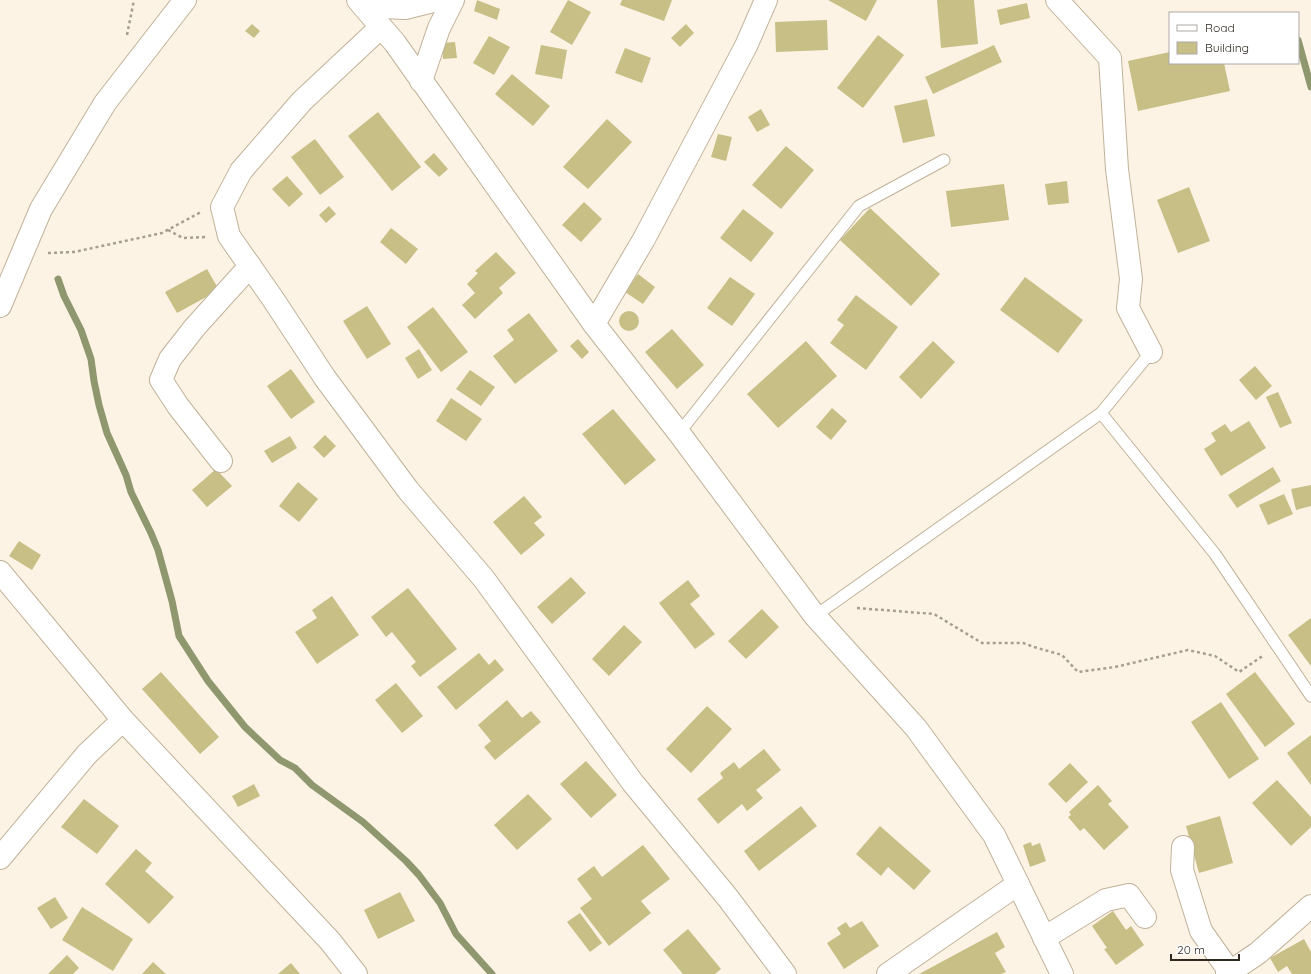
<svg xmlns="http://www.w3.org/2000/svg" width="1311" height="974" font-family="Quicksand,sans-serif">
<rect width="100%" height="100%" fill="#fdf3e4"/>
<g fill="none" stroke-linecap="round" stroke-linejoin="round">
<g stroke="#8e976e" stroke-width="7">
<polyline points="1298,40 1311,87"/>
<polyline points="58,279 64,296 81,330 91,359 94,381 99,405 107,433 126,475 131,492 151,533 158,550 172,601 179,636 208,681 245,727 280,760 295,768 312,785 363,822 406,861 419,875 440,903 456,934 492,974"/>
</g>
</g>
<g fill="#c7bf86">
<polygon points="477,0 500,9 497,20 474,11"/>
<polygon points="568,0 591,12 572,45 550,32"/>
<polygon points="622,0 672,0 664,21 620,5"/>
<polygon points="828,0 877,0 866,21"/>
<polygon points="937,0 974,0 978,44 941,48"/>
<polygon points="1027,3 1030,18 1000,25 997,10"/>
<polygon points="827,20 828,50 776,52 775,22"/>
<polygon points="252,24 260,31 254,38 245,31"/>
<polygon points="686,24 694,33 680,47 671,38"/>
<polygon points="878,35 904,55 863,108 837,88"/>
<polygon points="489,36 510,47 494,75 473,63"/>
<polygon points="455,42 457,58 443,59 442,43"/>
<polygon points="541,45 567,50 562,79 535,74"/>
<polygon points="994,45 1002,62 933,94 925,77"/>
<polygon points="625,48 651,58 642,83 615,73"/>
<polygon points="1170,52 1170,63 1224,63 1230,91 1138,111 1128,61"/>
<polygon points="512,74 550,106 533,126 495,94"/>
<polygon points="927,99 935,136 903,143 894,106"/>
<polygon points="761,109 770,125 757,132 748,117"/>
<polygon points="378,112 421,167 392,191 348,136"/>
<polygon points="607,119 632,142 588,189 563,167"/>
<polygon points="718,134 732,137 726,161 711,157"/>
<polygon points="315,139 344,177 320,195 291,157"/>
<polygon points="786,146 814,170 781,209 752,185"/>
<polygon points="434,153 448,169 439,177 424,162"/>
<polygon points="287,176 303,194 289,207 272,189"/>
<polygon points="1067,181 1069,203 1048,205 1045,184"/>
<polygon points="1004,184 1009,220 951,227 946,191"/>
<polygon points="1189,187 1210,241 1178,253 1157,200"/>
<polygon points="584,202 602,219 581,242 562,225"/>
<polygon points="329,206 336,214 326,223 319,215"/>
<polygon points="870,208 940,274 911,306 840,240"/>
<polygon points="743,209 774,233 751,262 720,238"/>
<polygon points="391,228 418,249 406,264 380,242"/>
<polygon points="496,252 516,273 499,288 503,293 475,319 462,305 475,293 467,284 478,273 475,271"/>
<polygon points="207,269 219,290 177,313 165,292"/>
<polygon points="638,274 655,287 643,304 625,292"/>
<polygon points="730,277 755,294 732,326 707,308"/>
<polygon points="1025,277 1083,320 1058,353 1000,310"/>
<polygon points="856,295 898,327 866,370 830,343 844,325 837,320"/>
<polygon points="367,306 391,344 367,359 343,321"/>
<polygon points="433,307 468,352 441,372 407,327"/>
<circle cx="629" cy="321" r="10"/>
<polygon points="529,313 558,351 515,384 493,356 514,340 507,330"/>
<polygon points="672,329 704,365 677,389 645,352"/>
<polygon points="578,339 589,352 582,359 570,346"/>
<polygon points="806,341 837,376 778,428 747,394"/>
<polygon points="933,341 955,362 921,399 899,377"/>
<polygon points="419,349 432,370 418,379 405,358"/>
<polygon points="1255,366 1272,386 1256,400 1239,380"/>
<polygon points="291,369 315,402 291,419 267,386"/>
<polygon points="470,370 495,387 481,406 456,389"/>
<polygon points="1278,392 1292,423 1280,428 1266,397"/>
<polygon points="451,398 482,419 466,441 436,421"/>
<polygon points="832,408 847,421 831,440 816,427"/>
<polygon points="613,409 656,460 625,485 582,434"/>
<polygon points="1249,421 1266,448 1221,476 1204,449 1216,441 1211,433 1225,424 1231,432"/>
<polygon points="325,435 336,446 324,458 313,447"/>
<polygon points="290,436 297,448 272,463 264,451"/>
<polygon points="1273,467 1281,481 1237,508 1228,495"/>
<polygon points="216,469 232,486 207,507 192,490"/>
<polygon points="298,482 318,499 299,522 279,506"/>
<polygon points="1311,485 1311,506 1296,510 1291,489"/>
<polygon points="1284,494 1293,514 1268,525 1259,505"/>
<polygon points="524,496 542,517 534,523 545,535 521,555 493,522"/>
<polygon points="19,541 41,555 32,570 9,556"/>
<polygon points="571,577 586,593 552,624 537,607"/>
<polygon points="688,580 700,596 690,604 715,634 695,649 659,603"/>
<polygon points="408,588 457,649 420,677 411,666 416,662 392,632 386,637 371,617"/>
<polygon points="332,596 359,635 317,664 295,632 317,618 312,610"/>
<polygon points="762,609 779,627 746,659 728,641"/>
<polygon points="1311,618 1311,666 1288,635"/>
<polygon points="624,625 642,642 609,676 592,659"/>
<polygon points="479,653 489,665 495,659 504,670 456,710 437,687"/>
<polygon points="161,672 219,737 200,754 142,689"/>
<polygon points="1255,672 1295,724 1265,747 1226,694"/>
<polygon points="396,683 423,716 402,733 375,700"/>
<polygon points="507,700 522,718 531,711 541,722 495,760 484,747 491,741 478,725"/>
<polygon points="1221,702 1259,759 1229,779 1191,722"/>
<polygon points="707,706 732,729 691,773 666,749"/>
<polygon points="1311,735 1311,785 1287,753"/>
<polygon points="764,749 781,770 756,790 763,798 747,811 742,804 718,824 697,799 723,778 720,773 734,762 739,769"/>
<polygon points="586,761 617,795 591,818 560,784"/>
<polygon points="1070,763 1088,782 1066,803 1048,784"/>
<polygon points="1277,780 1311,817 1311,827 1291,846 1252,803"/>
<polygon points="254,784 260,796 238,807 232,796"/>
<polygon points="1098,785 1112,801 1108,804 1129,827 1104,850 1084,828 1080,831 1068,817 1071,815 1069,812"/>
<polygon points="528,794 552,819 517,850 494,825"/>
<polygon points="84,799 119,826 97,854 61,827"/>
<polygon points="801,806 817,826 759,871 744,851"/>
<polygon points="1220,816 1233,863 1199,873 1186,826"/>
<polygon points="880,826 931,871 914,890 888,867 881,876 856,854"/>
<polygon points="1031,842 1032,846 1040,843 1046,861 1030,867 1023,845"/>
<polygon points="643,845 670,879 641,901 651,913 609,946 580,908 592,899 577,879 594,866 602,877"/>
<polygon points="136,849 152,863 145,871 174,897 149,924 105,884"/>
<polygon points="400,892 415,921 378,939 364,910"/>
<polygon points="55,897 68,918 51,929 37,908"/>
<polygon points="82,907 133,939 113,971 62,940"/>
<polygon points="1113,911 1126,930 1131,926 1144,945 1116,965 1104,949 1107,948 1092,926"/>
<polygon points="580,913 602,943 590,952 567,922"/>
<polygon points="862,921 879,946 844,969 827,943 841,934 837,928 846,922 850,928"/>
<polygon points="688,929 721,969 715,974 683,974 663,950"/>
<polygon points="997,932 1005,947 995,953 1006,972 1001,974 919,974"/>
<polygon points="1304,939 1311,952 1311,974 1292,974 1287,966 1278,972 1270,958"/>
<polygon points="67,955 79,968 73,974 48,974"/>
<polygon points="153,962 166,974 142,974"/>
<polygon points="291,963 300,974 278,974"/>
</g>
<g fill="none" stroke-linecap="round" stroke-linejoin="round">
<defs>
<g id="lane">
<polyline points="1101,413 1215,554 1311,696"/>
<polyline points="679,433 859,206 944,160"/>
<polyline points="815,616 1101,413 1151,352"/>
</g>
<g id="street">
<polyline points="358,0 395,43 594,324 679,433 815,616 916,728 994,835 1062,974"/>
<polyline points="1057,0 1110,58 1117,169 1131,279 1128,308 1151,352"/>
<polyline points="363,6 405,8 437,0"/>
<polyline points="381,27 302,101 241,171 222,207 229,236 273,299 325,378 408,490 484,579 633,783 728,898 785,974"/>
<polyline points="421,81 439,28 453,0"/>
<polyline points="0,306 41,209 105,103 185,0"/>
<polyline points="594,324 644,239 746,46 766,0"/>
<polyline points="221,461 178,406 161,380 170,359 195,327 250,266"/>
<polyline points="0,572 123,720 330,941 356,974"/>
<polyline points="1183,847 1182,870 1201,931 1230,972"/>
<polyline points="0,858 87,754 123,720"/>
<polyline points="1044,938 1106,900 1129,895 1145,917"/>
<polyline points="888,974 1018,884"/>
<polyline points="1227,974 1258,953 1311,906"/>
</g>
</defs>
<use href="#lane" stroke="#c0b299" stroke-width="13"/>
<use href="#street" stroke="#c0b299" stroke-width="24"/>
<g stroke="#a69e91" stroke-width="2.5" stroke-dasharray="3 3" stroke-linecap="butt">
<polyline points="127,35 134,0"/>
<polyline points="168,230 183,238 207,237"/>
<polyline points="48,253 74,252 162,233 201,212"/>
<polyline points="857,608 934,614 982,643 1023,643 1034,647 1062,655 1078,672 1115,667 1188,650 1215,656 1239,672 1264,655"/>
</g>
<use href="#lane" stroke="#fff" stroke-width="11"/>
<use href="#street" stroke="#fff" stroke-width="22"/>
</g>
<rect x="1169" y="12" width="130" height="52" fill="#ffffff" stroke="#aca9a5"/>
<rect x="1177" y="25" width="20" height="6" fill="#ffffff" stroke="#aca9a5"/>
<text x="1205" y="32" font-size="12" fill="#2f291f">Road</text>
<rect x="1177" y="42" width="20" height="12" fill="#c7bf86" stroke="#aca9a5"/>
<text x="1205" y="52" font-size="12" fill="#2f291f">Building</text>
<path d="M1171 954v6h68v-6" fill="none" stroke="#2f291f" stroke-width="2"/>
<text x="1177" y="954" font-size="12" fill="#2f291f" stroke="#ffffff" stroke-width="3" paint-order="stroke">20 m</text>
</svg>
